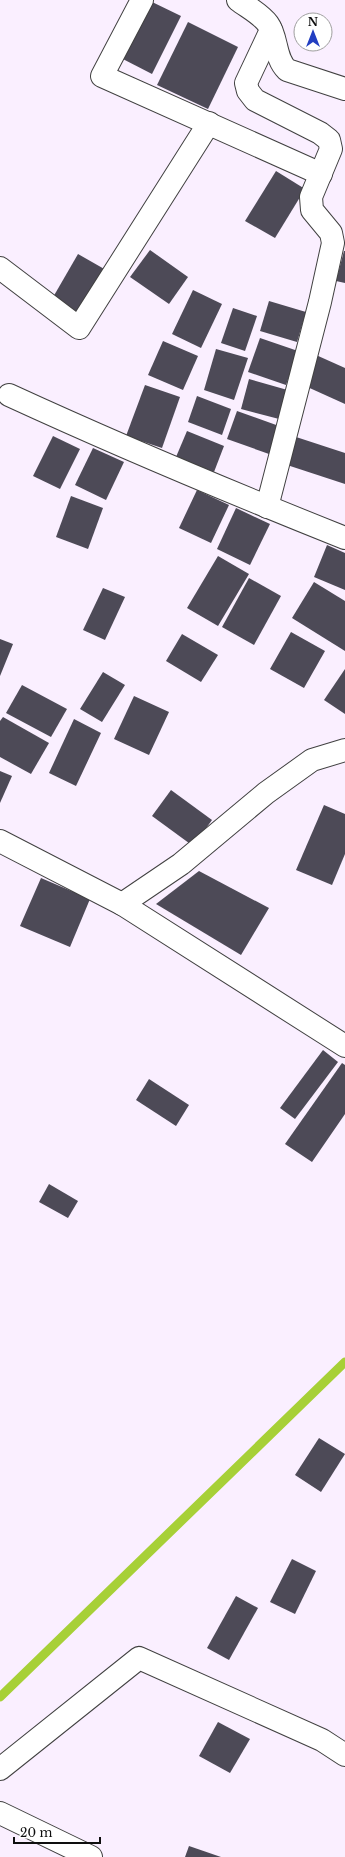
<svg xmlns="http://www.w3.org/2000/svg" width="345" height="1857" font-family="'Libre Baskerville',serif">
<rect width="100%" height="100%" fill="#faefff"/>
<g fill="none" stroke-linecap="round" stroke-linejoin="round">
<polyline stroke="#a7d037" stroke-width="9" points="0,1697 345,1362"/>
</g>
<g fill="#4d4a57">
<polygon points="148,0 181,16 152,74 119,57"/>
<polygon points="188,22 238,47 208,109 157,85"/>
<polygon points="276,171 305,189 275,238 245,221"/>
<polygon points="150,250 188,277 169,304 130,277"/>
<polygon points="344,251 345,251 345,283 336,281"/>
<polygon points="78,254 106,270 79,315 52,299"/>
<polygon points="193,290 222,304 201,348 172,334"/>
<polygon points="269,301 306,312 297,342 260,331"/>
<polygon points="233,308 257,316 245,351 221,343"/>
<polygon points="260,338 298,351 286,385 248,372"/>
<polygon points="163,341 198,356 183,390 148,375"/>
<polygon points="216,349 248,358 234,400 204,390"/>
<polygon points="316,355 345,368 345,404 303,385"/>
<polygon points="249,379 291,391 283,420 241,409"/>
<polygon points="145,385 180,397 162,448 126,436"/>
<polygon points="197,396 231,409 222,435 188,422"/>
<polygon points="237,411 279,426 269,454 227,439"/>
<polygon points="187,431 224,446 214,472 176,457"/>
<polygon points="53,436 80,449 60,489 33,476"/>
<polygon points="293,436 345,453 345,484 284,464"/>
<polygon points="93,448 124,462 106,500 75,485"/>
<polygon points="197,490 229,505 211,543 179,528"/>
<polygon points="71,496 103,508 88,549 56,537"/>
<polygon points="236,508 270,524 250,565 217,549"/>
<polygon points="327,545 345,553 345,590 314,577"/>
<polygon points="218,556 249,574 218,626 187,608"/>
<polygon points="249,578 281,596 254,645 222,627"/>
<polygon points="314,582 345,601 345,651 292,618"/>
<polygon points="103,588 125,597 105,640 83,630"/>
<polygon points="291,632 325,651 304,688 270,669"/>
<polygon points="182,634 218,655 201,682 166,661"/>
<polygon points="0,639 13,644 0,676"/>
<polygon points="345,669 345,714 324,700"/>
<polygon points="103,672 125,685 102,722 80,709"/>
<polygon points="22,685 67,709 51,737 6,713"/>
<polygon points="134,696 169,712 149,755 114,739"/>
<polygon points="3,717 49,743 31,774 0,757 0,721"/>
<polygon points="74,719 101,733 76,786 49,773"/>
<polygon points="0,771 12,776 0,803"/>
<polygon points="171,790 212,820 193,846 152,816"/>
<polygon points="324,805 345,814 345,854 332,885 296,870"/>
<polygon points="199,871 269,908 241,955 156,904"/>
<polygon points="41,878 90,899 70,947 20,926"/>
<polygon points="323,1050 338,1062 295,1119 280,1108"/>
<polygon points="342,1063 345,1065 345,1114 312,1162 285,1144"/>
<polygon points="149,1079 189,1105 176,1126 136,1100"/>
<polygon points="49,1184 78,1201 68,1218 39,1202"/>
<polygon points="319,1438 345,1454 321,1492 295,1475"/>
<polygon points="292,1559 316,1571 295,1614 270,1602"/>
<polygon points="236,1596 258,1608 229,1660 207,1648"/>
<polygon points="218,1722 250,1739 230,1773 199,1756"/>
<polygon points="189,1846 221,1857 185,1857"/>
</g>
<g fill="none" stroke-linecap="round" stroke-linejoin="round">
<defs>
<g id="minor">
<polyline points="142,0 102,76 321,174"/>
<path d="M238,0C247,7 261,14 268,24C278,38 274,57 287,70L345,89"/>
<polyline points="0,268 79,328 209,123"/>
<path d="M9,395C120,446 232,493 345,538"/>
<polyline points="267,507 320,302 333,243 331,233 312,210 311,197 331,149 329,140 320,133 255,100 248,91 246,83 271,30"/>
<polyline points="122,904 181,864 266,793 312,760 345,750"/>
<polyline points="0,1769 139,1658 322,1740 345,1755"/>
<polyline points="0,1813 91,1857"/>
</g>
<polyline id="tertiary" points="0,841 122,904 345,1046"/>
</defs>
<use href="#minor" stroke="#414141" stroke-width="24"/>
<use href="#tertiary" stroke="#414141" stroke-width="24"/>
<use href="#minor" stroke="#fff" stroke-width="22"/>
<use href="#tertiary" stroke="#fff" stroke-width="22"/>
</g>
<g transform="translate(313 32)"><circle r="19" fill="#ffffff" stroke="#9f9f9f"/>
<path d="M0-3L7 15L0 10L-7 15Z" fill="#223ec1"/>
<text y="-6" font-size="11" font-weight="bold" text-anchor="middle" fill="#0e0e0e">N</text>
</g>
<path d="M14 1837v6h86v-6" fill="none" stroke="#0e0e0e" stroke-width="2"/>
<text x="20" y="1837" font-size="12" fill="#0e0e0e" stroke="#ffffff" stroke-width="3" paint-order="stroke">20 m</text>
</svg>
